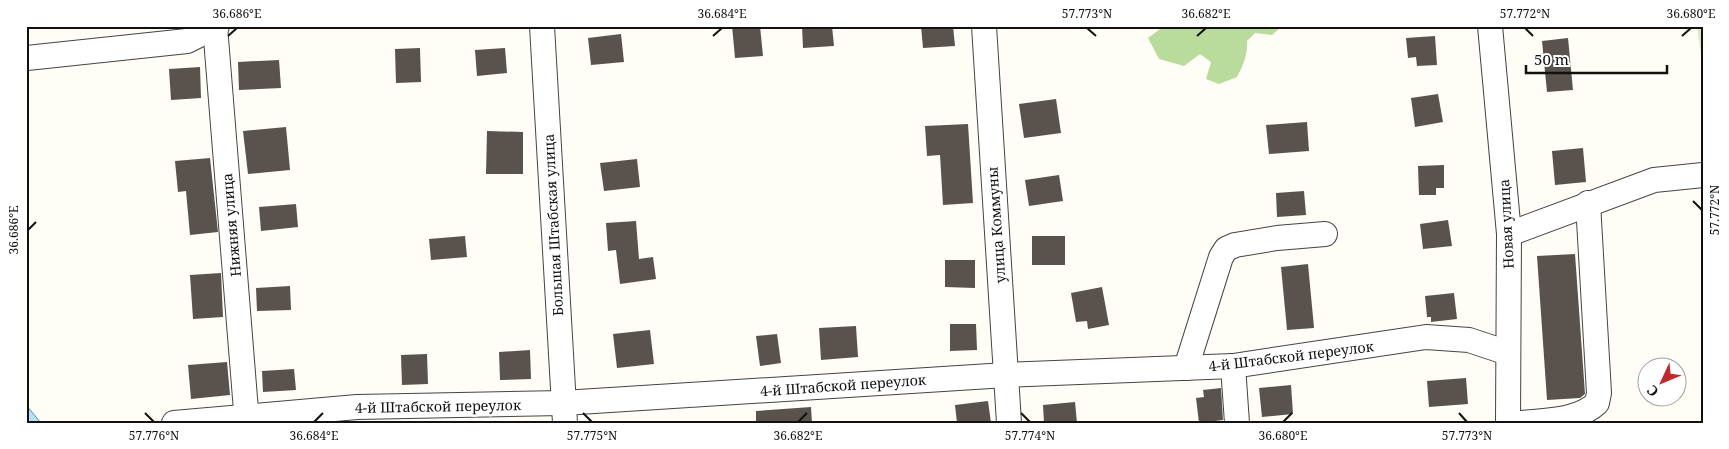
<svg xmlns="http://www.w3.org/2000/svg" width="1729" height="449" font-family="'Noto Serif',serif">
<rect width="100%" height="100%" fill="#fffdf5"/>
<polygon fill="#d5ebbd" points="1697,26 1703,26 1703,69"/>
<path fill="#b9dc9c" d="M1164,26H1282L1272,35L1255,33L1247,41C1248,54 1243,66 1237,77L1219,84L1206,79L1211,62L1200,54L1184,66L1159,59L1148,38Z"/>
<polygon fill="#b9e0f7" stroke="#3f96cf" points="26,405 41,423 26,423"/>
<g fill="#5a524d">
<polygon points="732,26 760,26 763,56 735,58"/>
<polygon points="802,26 832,26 834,46 803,48"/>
<polygon points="921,26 953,26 955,46 923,48"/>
<polygon points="621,34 624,62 591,65 588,38"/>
<polygon points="1435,36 1437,65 1417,66 1416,57 1408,58 1406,38"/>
<polygon points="1568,38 1573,90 1547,92 1542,41"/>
<polygon points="420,48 421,82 396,83 395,49"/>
<polygon points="505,48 507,73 477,76 475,50"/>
<polygon points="279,60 281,88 239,90 238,62"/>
<polygon points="200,67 201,98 171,100 169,69"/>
<polygon points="1438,94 1443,122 1415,127 1411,98"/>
<polygon points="1056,99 1061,133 1024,138 1019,104"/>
<polygon points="1307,122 1309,151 1269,154 1266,125"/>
<polygon points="968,124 973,203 943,205 940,155 927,156 925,126"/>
<polygon points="286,127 290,170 248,174 243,131"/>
<polygon points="487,131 523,132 523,174 486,174"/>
<polygon points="1583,148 1586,182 1555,185 1552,151"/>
<polygon points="210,158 218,232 190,235 186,191 178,192 175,161"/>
<polygon points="637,159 640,187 604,191 600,163"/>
<polygon points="1444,165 1444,188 1436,188 1436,195 1419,195 1418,166"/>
<polygon points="1059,175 1063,201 1029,206 1025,180"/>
<polygon points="1304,191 1306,215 1277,217 1276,193"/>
<polygon points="296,204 298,227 261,231 259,207"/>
<polygon points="1448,220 1452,246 1423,249 1420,224"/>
<polygon points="636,221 639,259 653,257 656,279 620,284 616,250 608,251 606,223"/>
<polygon points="465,236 467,257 431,260 429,239"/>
<rect x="1032" y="236" width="33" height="29"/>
<polygon points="1575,254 1585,394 1580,398 1547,400 1537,256"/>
<polygon points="945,260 975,260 975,288 945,287"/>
<polygon points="1308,264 1314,328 1287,330 1281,267"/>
<polygon points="221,273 223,317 193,319 190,275"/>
<polygon points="290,286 291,310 257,311 256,288"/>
<polygon points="1102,287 1109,325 1088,329 1087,321 1076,322 1071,293"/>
<polygon points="1454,293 1457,319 1431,322 1431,317 1427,317 1425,296"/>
<polygon points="950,324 976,324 977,350 950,351"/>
<polygon points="856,326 858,357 821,360 819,328"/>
<polygon points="650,330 654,364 617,368 613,334"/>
<polygon points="777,334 781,363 760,366 756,336"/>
<polygon points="530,350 531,379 500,380 499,352"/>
<polygon points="427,354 428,384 402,385 401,355"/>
<polygon points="227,362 230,395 191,399 188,365"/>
<polygon points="294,369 296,390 263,392 262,371"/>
<polygon points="1466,378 1468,404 1429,407 1427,381"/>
<polygon points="1291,385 1293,414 1262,417 1259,388"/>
<polygon points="1221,388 1223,420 1199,423 1196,398 1204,397 1203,390"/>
<polygon points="988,401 991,423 957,423 955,405"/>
<polygon points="1075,402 1077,423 1044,423 1043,405"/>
<polygon points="811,407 812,423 756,423 756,411"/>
</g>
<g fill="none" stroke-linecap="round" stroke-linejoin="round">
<defs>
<g id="minor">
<polyline points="215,26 247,423"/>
<polyline points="542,26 565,423"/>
<polyline points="984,26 1009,423"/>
<polyline points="1490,26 1509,234 1508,423"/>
<polyline points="27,58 187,41 217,26"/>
<polyline points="1509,234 1654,180 1703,175"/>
<polyline points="1233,366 1237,423"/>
<polyline points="1186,368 1221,257 1226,249 1235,245 1277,238 1325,234"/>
<polyline points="174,423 357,407 563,403 1006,375 1233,366 1426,337 1469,340 1508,353"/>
<path d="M1522,423C1547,420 1578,421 1597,403L1599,393L1588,203"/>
</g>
</defs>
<use href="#minor" stroke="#444" stroke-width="26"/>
<use href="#minor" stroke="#fff" stroke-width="24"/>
</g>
<path fill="none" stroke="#111" stroke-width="2" d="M1087,28L1096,36M1525,28L1533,36M228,36L237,28M713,36L722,28M1197,36L1206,28M1682,36L1691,28M1693,201L1702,210M28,230L36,222M145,413L154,422M583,413L592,422M1021,413L1030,422M1459,413L1467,422M314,422L323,413M798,422L807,413M1283,422L1292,413"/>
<g text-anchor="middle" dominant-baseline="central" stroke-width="5" stroke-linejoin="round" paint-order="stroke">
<g font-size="14" fill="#111" stroke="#fff">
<text transform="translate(1506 224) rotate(-93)">Новая улица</text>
<text transform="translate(231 225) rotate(-95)">Нижняя улица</text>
<text transform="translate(553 225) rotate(-93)">Большая Штабская улица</text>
<text transform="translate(996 225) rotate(-94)">улица Коммуны</text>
<text transform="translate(1291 356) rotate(-7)">4-й Штабской переулок</text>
<text transform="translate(843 385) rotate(-4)">4-й Штабской переулок</text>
<text transform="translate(438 406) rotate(-1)">4-й Штабской переулок</text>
</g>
</g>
<rect width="1729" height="449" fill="none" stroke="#ffffff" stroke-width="55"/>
<g transform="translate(1662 382) rotate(226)"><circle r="24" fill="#ffffff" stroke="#a0a0a0"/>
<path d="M0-4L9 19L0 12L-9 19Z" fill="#c4262e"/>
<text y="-8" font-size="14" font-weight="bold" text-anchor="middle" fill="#111111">С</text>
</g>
<path d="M1526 65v8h141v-8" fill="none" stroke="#111111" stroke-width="2.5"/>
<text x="1534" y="65" font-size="15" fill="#111111" stroke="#ffffff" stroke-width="4" paint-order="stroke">50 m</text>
<rect x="28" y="28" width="1674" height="394" fill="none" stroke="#111" stroke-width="2"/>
<g font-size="12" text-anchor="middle" fill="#111">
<text x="237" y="18">36.686°E</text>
<text x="722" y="18">36.684°E</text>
<text x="1087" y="18">57.773°N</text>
<text x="1206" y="18">36.682°E</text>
<text x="1525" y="18">57.772°N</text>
<text x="1691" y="18">36.680°E</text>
<text transform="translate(1715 210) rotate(-90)" y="4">57.772°N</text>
<text transform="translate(14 230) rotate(-90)" y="4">36.686°E</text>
<text x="154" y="440">57.776°N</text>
<text x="314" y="440">36.684°E</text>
<text x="592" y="440">57.775°N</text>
<text x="798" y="440">36.682°E</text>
<text x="1030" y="440">57.774°N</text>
<text x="1283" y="440">36.680°E</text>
<text x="1467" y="440">57.773°N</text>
</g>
</svg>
